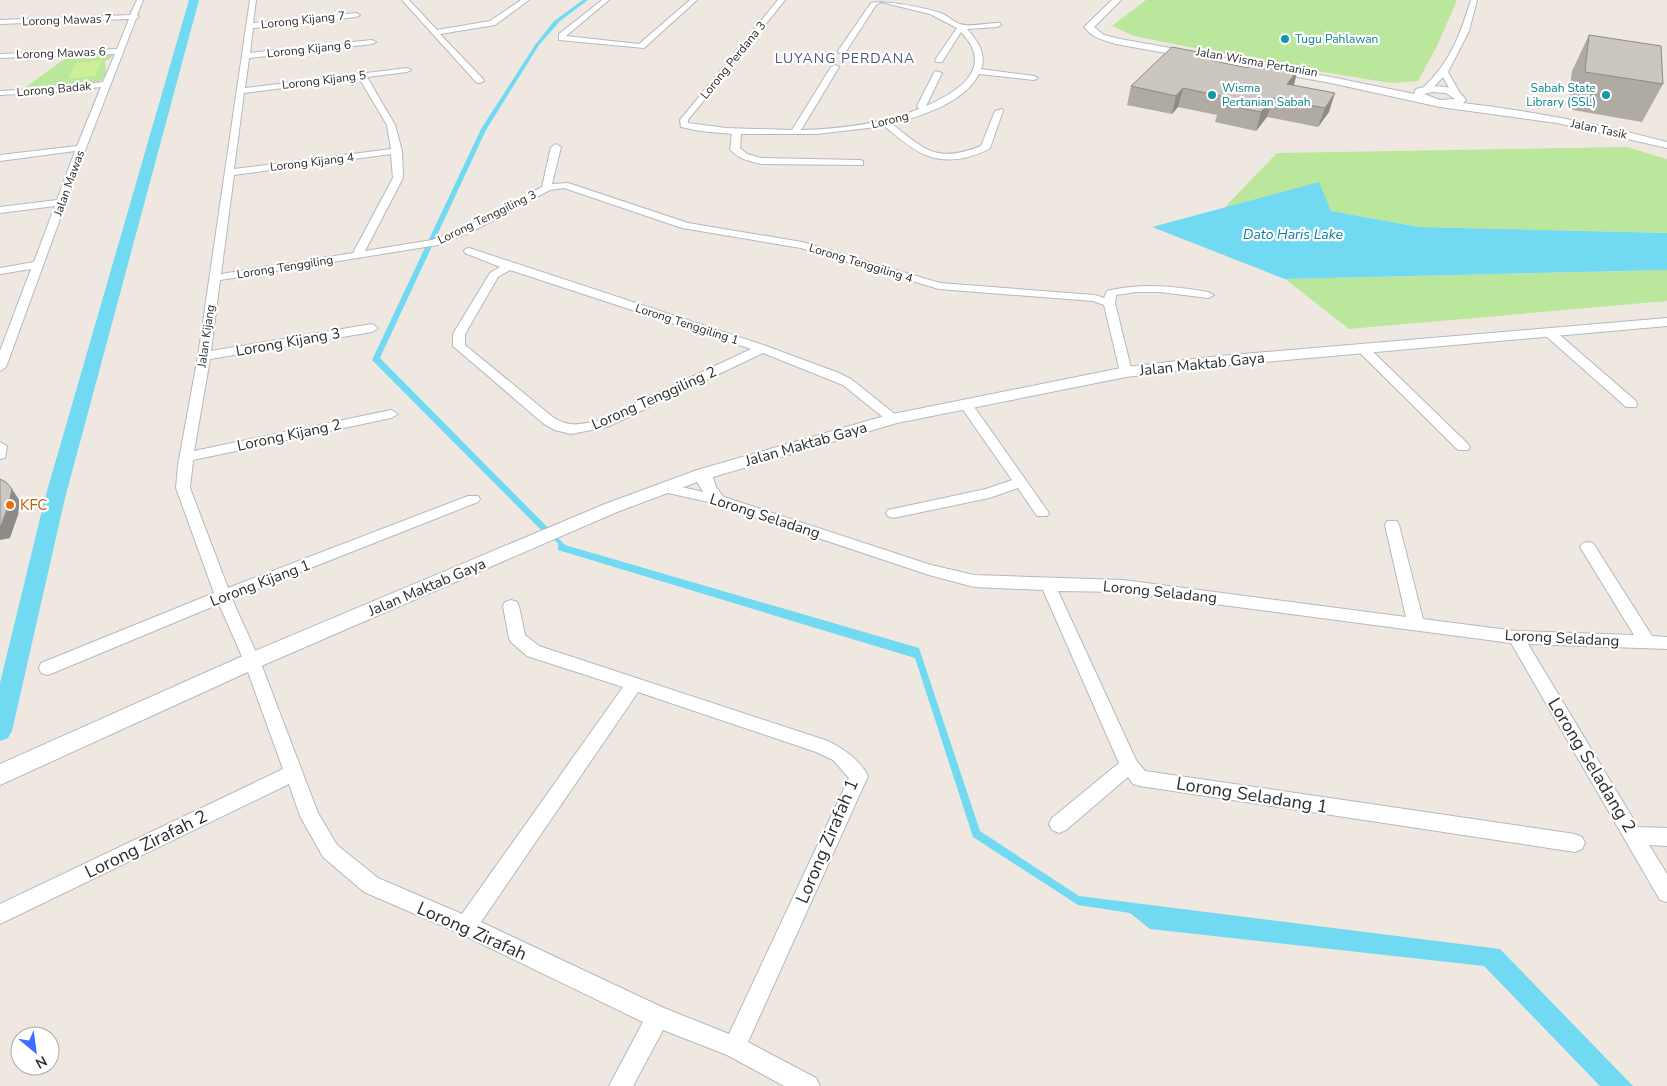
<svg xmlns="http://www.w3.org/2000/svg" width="1667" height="1086" font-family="'Nunito Sans',sans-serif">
<rect width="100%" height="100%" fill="#efe8e1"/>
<g fill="#bbe79c">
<polygon points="1146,0 1457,0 1437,46 1418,81 1391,83 1273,64 1134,36 1112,26"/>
<polygon points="112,54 111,58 105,61 106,75 99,82 23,89 70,55"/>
<polygon points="1627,147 1667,159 1667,233 1419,227 1331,211 1224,208 1277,153"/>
<polygon points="1667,270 1667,301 1349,329 1285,279"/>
</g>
<polygon fill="#cfee98" points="102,60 95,76 68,79 75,63"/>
<g fill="#72d9f3">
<polygon points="583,0 588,0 560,21 539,45 486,130 380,358 565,545 919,648 980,831 1079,896 1500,949 1633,1086 1600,1086 1484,966 1150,929 1130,913 1078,905 973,837 915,658 558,550 558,543 539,528 372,360 481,129 535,45 554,21"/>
<polygon points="1319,182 1331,211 1419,227 1667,233 1667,270 1285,279 1152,227"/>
</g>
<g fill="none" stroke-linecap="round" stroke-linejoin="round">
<polygon fill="#72d9f3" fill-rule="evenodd" points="189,0 199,0 65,498 12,731 8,738 0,741 0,683 45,498"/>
<defs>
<g id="minor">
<polygon points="137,0 143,0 137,15 139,17 136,19 86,148 6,367 0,371 0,351 31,269 0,274 0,268 34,262 55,206 0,213 0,207 57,200 75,151 0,161 0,155 77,146 101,87 56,92 0,95 0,91 56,88 103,82 115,54 0,58 0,54 117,49 129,19 0,24 0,20 130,15"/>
<path d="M250,0H256L253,23L356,13L360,15L356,17L253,28L250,53L372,40L376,42L372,44L249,58L245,88L407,68L411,70L407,72L367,77L395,125L402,151L403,178L365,251L432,240L465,227L542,187L551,147L556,144L561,147L552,184L568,183L688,223L802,242L940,283L1095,295L1104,298L1107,291L1111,290C1144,283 1175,286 1208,292L1214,295L1208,298L1160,292H1136L1116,295L1115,303L1132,372L1126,376L1120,372L1104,305L1093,301L939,289L801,248L682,228L564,188L550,190L473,231L438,245L220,280L211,351L372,324L378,328L372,332L210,359L194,451L391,410L398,414L391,418L193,460L190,488L228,588L468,496H478L480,499L478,502L232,599L260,661L318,813L337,845L378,878L462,914L623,687L527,656L511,642L509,638L503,606L505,602L511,600L517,602L519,606L525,635L539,646L828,741C844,749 860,760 868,776L748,1042L816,1078L820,1086H784L727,1055L663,1030L633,1086H609L643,1022L459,933L364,892L323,857L300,816L289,784L0,924V904L283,769L244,661L219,604L53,673L47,675L41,673L39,668L41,663L214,593L176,488L178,465L198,356ZM359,78L387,125L391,149L234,169L244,93ZM391,154L393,178L353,253L221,274L234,175ZM638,692L816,752L833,760L849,778L729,1034L664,1008L481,922Z"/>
<polygon points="402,0 409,0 437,30 490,21 521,0 529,0 495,25 440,34 483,79 484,81 480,83 477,83"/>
<polygon points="602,0 609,0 566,36 639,44 690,0 697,0 644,48 559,40 559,34"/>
<path d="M778,0H785L688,120V123L726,128L792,130L831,67L835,65L839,67L801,130C842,129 881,124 919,109L917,106L935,71L942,73L926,106C958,92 996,68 961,32L942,62H936L935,60L957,28L930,14L881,2L876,5L845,53H839L838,51L871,3C885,0 928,8 943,14C949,17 954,22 960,24C971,28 988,22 1000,23L1001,25L997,27L967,29C977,40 987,54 981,69L1034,76L1038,78L1034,80L979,74C964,103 921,116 892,124C926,151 937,163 981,146L995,111L1002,109L1003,111L990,148C983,153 972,156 964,158C928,165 910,147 884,126L817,134H741L740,148L747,154L761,158L860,160L863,161V165L761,164C749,161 738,159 730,149L732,134L700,131L681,127L680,120Z"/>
<path d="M1471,0H1477L1469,31L1448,72L1461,95L1454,97L1443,77L1430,91H1424V87C1451,61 1460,35 1471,0Z"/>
<path d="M469,248L766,346L839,373L851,379L901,419L899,422H889L843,385L763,353L607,427L571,434L555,430L544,424L453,346V334L490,273L500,267L465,253L464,251L465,249ZM510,270L751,349L598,421C579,424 572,428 554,418L465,345V334L498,277Z"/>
<polygon points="1550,329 1554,330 1636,401 1637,404 1636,407 1626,407 1546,336 1544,333"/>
<polygon points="1362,344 1366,345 1468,444 1470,447 1468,450 1458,450 1358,351 1356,348 1358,345"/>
<polygon points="965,400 970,401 1049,513 1047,516 1037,516 1018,488 989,498 893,518 888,516 886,513 888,510 986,489 1012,480 959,404"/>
<polygon points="0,442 7,446 5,458 0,459"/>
<polygon points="664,483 721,496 931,565 974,575 1123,580 1406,617 1385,525 1387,521 1397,521 1399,525 1423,619 1516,631 1634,635 1580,547 1583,543 1588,542 1593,543 1652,636 1667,637 1667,649 1528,644 1638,827 1667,828 1667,846 1649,845 1667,874 1667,902 1660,900 1511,643 1123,592 1058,591 1136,760 1145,771 1575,834 1582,837 1585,843 1582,849 1575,852 1140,786 1133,784 1128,777 1066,830 1059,833 1052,830 1049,824 1052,818 1119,763 1043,590 974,587 929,575 713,503 659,491 657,488 659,485"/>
</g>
<g id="tertiary">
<path d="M1112,0H1121L1094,27L1104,35L1120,39L1331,77L1414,94L1416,89L1420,88C1436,85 1456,84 1466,100L1463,103C1532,111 1600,124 1667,142V148L1557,123L1440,107L1331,83L1116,44C1103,40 1093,38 1084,27ZM1432,92L1446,93L1455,99L1440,100L1424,94Z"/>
<polygon points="1667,318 1667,326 1219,366 1126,377 897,423 713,477 716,487 725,499 722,503 716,505 710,503 697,482 617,512 259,667 0,785 0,764 245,655 605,504 697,470 888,415 1126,367 1219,356"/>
</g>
</defs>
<use href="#minor" stroke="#b4b8c1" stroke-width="2"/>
<use href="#tertiary" stroke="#b4b8c1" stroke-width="2"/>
<use href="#minor" fill="#fff" fill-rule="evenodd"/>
<use href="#tertiary" fill="#fff" fill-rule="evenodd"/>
</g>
<g fill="#afaaa4">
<polygon points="1589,35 1663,84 1642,122 1567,109 1572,71"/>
<polygon points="1213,61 1294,85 1329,112 1318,127 1267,117 1256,131 1215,122 1217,115 1178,107 1172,114 1127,105 1131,86"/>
</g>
<g fill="#8e8b86">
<polygon points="1298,70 1293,88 1287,84"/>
<polygon points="1183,88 1178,107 1172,114 1176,96"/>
<polygon points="1335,93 1329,112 1318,127 1325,108"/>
<polygon points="1273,98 1267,117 1256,131 1261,112"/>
<polygon points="12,489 20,501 18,515 10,538 0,540 0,526"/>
</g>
<g fill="#cbc6bf" stroke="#8e8b86">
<polygon points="1589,35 1661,46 1663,84 1585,72"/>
<polygon points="1172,47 1214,55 1210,60 1248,68 1252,62 1298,70 1287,84 1335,93 1325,108 1273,98 1261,112 1220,104 1225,97 1183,88 1176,96 1131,86"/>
<polygon points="0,479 6,482 12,489 9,504 1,526 0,526"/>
</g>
<g fill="#0f9aa8" stroke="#fff" stroke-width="2">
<circle cx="1285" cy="39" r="5"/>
<circle cx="1212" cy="95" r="5"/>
<circle cx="1606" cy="95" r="5"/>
</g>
<circle fill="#e8710a" stroke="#fff" stroke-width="2" cx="10" cy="505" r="5"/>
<g text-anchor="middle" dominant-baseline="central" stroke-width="4.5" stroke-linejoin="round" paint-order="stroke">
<g font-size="12" fill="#2e2e2e" stroke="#fff">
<text transform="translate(67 20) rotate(-2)">Lorong Mawas 7</text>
<text transform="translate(303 20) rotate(-6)">Lorong Kijang 7</text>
<text transform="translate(309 49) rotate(-6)">Lorong Kijang 6</text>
<text transform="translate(61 53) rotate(-2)">Lorong Mawas 6</text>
<text transform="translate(733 60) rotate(-51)">Lorong Perdana 3</text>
<text transform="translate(1257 62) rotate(10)">Jalan Wisma Pertanian</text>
<text transform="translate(324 80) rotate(-7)">Lorong Kijang 5</text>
<text transform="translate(54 89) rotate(-5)">Lorong Badak</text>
<text transform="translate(890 120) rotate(-14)">Lorong</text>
<text transform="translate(1599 129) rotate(12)">Jalan Tasik</text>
<text transform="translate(312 162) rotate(-7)">Lorong Kijang 4</text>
<text transform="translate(69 183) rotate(-70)">Jalan Mawas</text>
<text transform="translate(487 217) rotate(-26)">Lorong Tenggiling 3</text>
<text transform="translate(861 263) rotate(17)">Lorong Tenggiling 4</text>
<text transform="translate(285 267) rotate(-9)">Lorong Tenggiling</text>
<text transform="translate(687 324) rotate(18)">Lorong Tenggiling 1</text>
<text transform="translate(206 336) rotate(-82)">Jalan Kijang</text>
</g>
<g font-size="12" fill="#0d838f" stroke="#fff" text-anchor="start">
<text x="1295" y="39">Tugu Pahlawan</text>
<text x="1222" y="88">Wisma<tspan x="1222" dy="14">Pertanian Sabah</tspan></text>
<text x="1596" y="88" text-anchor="end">Sabah State<tspan x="1596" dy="14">Library (SSL)</tspan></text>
</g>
<g font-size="14" letter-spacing="1" fill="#4c5981" stroke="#fff">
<text x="845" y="58">LUYANG PERDANA</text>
</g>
<g font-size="14" font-style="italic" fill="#0a7ba6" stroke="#fff">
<text x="1293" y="234">Dato Haris Lake</text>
</g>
<g font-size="15" fill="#2e2e2e" stroke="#fff">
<text transform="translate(288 342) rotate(-10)">Lorong Kijang 3</text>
<text transform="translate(1202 364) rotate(-6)">Jalan Maktab Gaya</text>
<text transform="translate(654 398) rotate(-24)">Lorong Tenggiling 2</text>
<text transform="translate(289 435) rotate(-12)">Lorong Kijang 2</text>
<text transform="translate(806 444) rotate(-16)">Jalan Maktab Gaya</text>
<text transform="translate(765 516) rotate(18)">Lorong Seladang</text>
<text transform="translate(260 583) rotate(-21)">Lorong Kijang 1</text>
<text transform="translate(427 587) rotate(-23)">Jalan Maktab Gaya</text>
<text transform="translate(1160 592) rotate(6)">Lorong Seladang</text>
<text transform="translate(1562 638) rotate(3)">Lorong Seladang</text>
</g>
<g font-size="15" fill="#c56008" stroke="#fff" text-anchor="start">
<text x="20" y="505">KFC</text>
</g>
<g font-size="18" fill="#2e2e2e" stroke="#fff">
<text transform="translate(1592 765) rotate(59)">Lorong Seladang 2</text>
<text transform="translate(1252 795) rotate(9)">Lorong Seladang 1</text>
<text transform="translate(827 841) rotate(-67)">Lorong Zirafah 1</text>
<text transform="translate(146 844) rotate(-26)">Lorong Zirafah 2</text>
<text transform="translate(472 931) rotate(24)">Lorong Zirafah</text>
</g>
</g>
<g transform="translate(35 1051) rotate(151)"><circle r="24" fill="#ffffff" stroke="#ababab"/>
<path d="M0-4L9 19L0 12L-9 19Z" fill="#3e6fff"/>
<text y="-8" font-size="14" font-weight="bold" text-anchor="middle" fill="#2e2e2e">N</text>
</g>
</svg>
